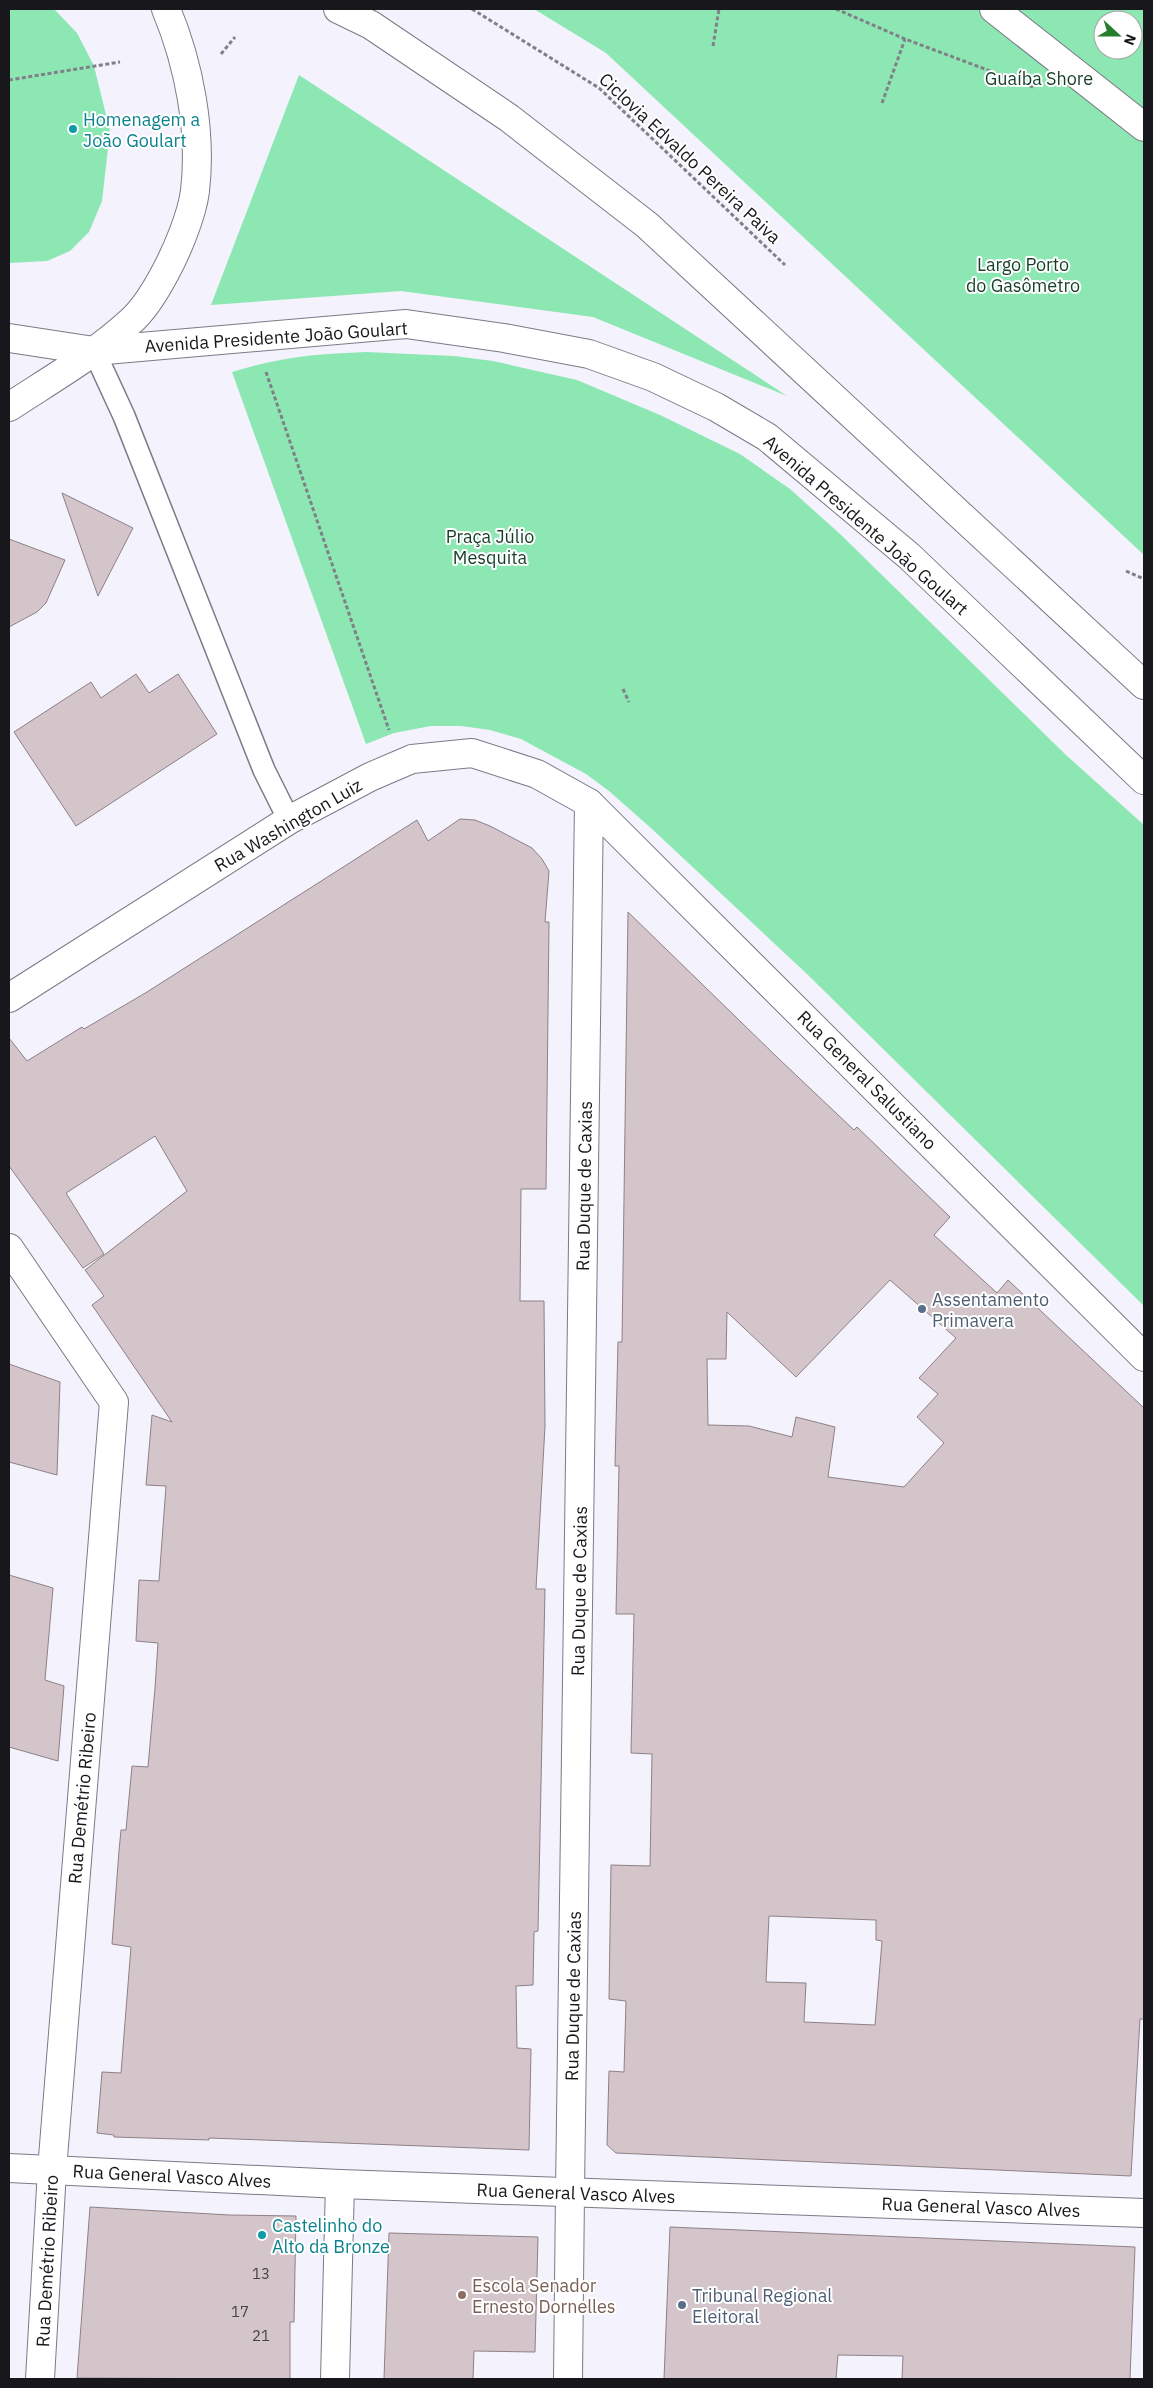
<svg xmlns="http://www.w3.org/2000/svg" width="1153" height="2388" font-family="'IBM Plex Sans',sans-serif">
<rect width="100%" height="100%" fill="#f3f2fd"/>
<g fill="#8de7b3" fill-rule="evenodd">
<polygon points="9,9 54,9 77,33 94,66 110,131 102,201 89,232 70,251 47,261 9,263"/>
<path d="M534,9H1144V555L606,53ZM1103,20H1133V50H1103Z"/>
<polygon points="299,75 787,396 593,317 401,291 211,305"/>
<path d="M366,352L454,356L493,361L577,380L660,415L740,454L790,489L840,534L1066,755L1144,825V1306L807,974L652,829L609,791L586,774L521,739L490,730L461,726H431L394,733L366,744L232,372C280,357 316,354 366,352Z"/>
</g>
<g fill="#d4c5ca" stroke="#8e8185" fill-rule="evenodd">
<polygon points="62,493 133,528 98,596 86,562"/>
<polygon points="9,539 65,560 46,603 37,612 9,627"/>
<polygon points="136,674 149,693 178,674 217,734 76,826 14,732 91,682 101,698"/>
<polygon points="460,819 475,820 490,826 532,848 542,859 549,871 545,922 549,922 546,1189 521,1189 520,1301 544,1301 545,1426 536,1589 545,1589 538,1931 534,1932 533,1985 516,1986 517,2048 531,2049 529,2150 263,2140 209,2138 209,2140 114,2137 114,2135 97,2133 102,2072 121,2073 131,1947 112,1944 119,1851 121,1830 126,1830 132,1766 148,1767 155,1688 158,1643 136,1641 139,1580 159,1581 166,1486 146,1485 152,1415 172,1422 92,1305 104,1296 85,1270 187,1191 155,1136 66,1193 104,1254 83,1268 9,1166 9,1038 27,1061 82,1027 84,1029 147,992 417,820 428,841"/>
<path d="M628,912L779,1059L854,1130L857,1127L950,1217L934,1235L997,1293L1008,1280L1144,1408V2019H1140L1131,2176L616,2153L607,2145L609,2071L624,2072L626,2001L609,1999L611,1865L650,1866L652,1754L631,1753L634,1614H616L619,1466H615L618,1342H622ZM890,1280L956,1338L919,1378L938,1394L917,1417L944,1443L904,1487L828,1477L835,1427L796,1417L792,1437L749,1426L708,1425L707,1359H726L727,1312L796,1377ZM769,1916L876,1920V1940L882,1941L875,2025L804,2022L806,1983L766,1982Z"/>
<polygon points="9,1364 60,1382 57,1475 9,1462"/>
<polygon points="9,1575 53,1588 45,1680 64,1686 58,1761 9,1747"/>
<polygon points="90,2207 229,2215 296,2216 294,2322 290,2322 290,2379 77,2378"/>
<polygon points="670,2227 1135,2247 1130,2379 902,2379 903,2356 838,2355 836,2379 664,2379"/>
<polygon points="389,2233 538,2237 535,2352 474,2351 473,2379 384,2379"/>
</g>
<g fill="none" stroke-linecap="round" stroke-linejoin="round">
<defs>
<polyline id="lane" points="94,351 124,416 264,770 289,820"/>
<g id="street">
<polyline points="994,9 1144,127"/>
<polyline points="9,998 289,820 370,777 412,759 472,753 537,774 589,803 1144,1357"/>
<polyline points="9,1248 114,1402 52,2170 40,2379"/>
<polyline points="570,2192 589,803"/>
<polyline points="335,2379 340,2184"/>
</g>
<g id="secondary">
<polyline points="338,9 371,25 509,118 647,225 1144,685"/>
<polyline points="9,338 94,351 406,324 504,338 589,354 653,377 716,407 767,437 909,556 1144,780"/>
<path d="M9,407C50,380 94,355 130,322C145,309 156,290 165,273C177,251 192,215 195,191C202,131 189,64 166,9"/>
<polyline points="9,2168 340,2184 1144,2213"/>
<polyline points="568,2379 570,2192"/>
</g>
</defs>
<use href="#lane" stroke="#7b7a86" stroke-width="24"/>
<use href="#street" stroke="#7b7a86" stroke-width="30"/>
<use href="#secondary" stroke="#7b7a86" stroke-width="30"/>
<g stroke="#808087" stroke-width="3" stroke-dasharray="4 2.5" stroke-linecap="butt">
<polyline points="472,9 599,88 785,265"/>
<polyline points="836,9 905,39 1033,87"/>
<polyline points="713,46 719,9"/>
<polyline points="221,54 235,37"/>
<polyline points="9,80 120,62"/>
<polyline points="882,103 905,39"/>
<polyline points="266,372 389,730"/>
<polyline points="1126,571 1144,579"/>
<polyline points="623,689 629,702"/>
</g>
<use href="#lane" stroke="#fff" stroke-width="21"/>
<use href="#street" stroke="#fff" stroke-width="28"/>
<use href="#secondary" stroke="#fff" stroke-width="28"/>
</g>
<g fill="#0f9aa8" stroke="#fff" stroke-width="2">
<circle cx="73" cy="129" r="5"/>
<circle cx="262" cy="2235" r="5"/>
</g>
<g fill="#5c6f8a" stroke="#fff" stroke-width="2">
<circle cx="922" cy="1309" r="5"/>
<circle cx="682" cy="2305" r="5"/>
</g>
<circle fill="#8d6e63" stroke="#fff" stroke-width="2" cx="462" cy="2295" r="5"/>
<g text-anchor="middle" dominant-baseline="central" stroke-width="4" stroke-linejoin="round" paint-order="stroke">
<g font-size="15" fill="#474348">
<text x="261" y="2273">13</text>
<text x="240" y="2311">17</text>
<text x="261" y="2335">21</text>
</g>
<g font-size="18" fill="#163d28" stroke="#fff">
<text x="1039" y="78">Guaíba Shore</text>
<text x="1023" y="264">Largo Porto<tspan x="1023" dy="21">do Gasômetro</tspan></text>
<text x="490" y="536">Praça Júlio<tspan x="490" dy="21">Mesquita</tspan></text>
</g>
<g font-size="18" fill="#0d838f" stroke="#fff" text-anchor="start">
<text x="83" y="119">Homenagem a<tspan x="83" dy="21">João Goulart</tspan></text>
<text x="272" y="2225">Castelinho do<tspan x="272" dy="21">Alto da Bronze</tspan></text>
</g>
<g font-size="18" fill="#18181c" stroke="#fff">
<text transform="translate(690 158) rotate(43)">Ciclovia Edvaldo Pereira Paiva</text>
<text transform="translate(276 337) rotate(-4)">Avenida Presidente João Goulart</text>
<text transform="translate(866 525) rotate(41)">Avenida Presidente João Goulart</text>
<text transform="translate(288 825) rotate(-30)">Rua Washington Luiz</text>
<text transform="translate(867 1080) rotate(45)">Rua General Salustiano</text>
<text transform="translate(584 1186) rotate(-89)">Rua Duque de Caxias</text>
<text transform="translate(579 1591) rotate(-89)">Rua Duque de Caxias</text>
<text transform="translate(82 1798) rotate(-85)">Rua Demétrio Ribeiro</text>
<text transform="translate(573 1996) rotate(-89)">Rua Duque de Caxias</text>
<text transform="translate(172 2176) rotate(3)">Rua General Vasco Alves</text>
<text transform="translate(576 2193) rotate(2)">Rua General Vasco Alves</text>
<text transform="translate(981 2207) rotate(2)">Rua General Vasco Alves</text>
<text transform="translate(47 2261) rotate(-87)">Rua Demétrio Ribeiro</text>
</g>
<g font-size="18" fill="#4e5e75" stroke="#fff" text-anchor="start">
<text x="932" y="1299">Assentamento<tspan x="932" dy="21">Primavera</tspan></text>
<text x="692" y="2295">Tribunal Regional<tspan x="692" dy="21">Eleitoral</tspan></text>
</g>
<g font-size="18" fill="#785e54" stroke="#fff" text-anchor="start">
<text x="472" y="2285">Escola Senador<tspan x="472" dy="21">Ernesto Dornelles</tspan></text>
</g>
</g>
<rect width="1153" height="2388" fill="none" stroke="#18181c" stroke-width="20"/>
<g transform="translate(1118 35) rotate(111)"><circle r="24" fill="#ffffff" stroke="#a3a3a4"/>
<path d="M0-4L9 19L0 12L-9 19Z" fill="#267d2b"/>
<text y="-8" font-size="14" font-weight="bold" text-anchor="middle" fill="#18181c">N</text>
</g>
</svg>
